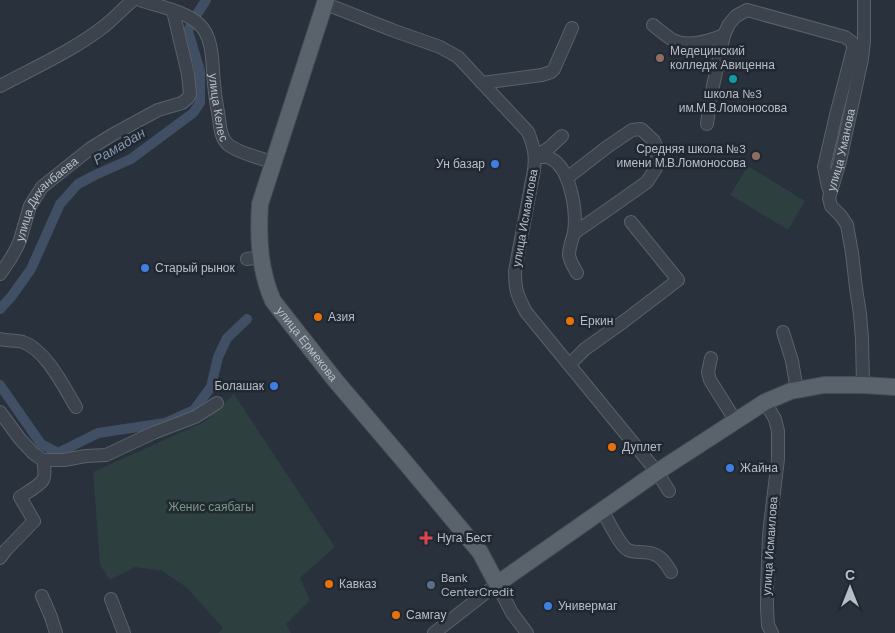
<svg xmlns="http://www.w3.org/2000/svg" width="895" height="633" font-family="'DM Sans',sans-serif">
<rect width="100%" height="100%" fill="#28313c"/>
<g fill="#2d3f3f">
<polygon points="748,166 805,201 788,230 730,195"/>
<polygon points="234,394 335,547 300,578 310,600 286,624 291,633 218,633 223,628 186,587 162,571 135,567 110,580 100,565 93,472 204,422"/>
</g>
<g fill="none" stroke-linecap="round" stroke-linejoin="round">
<g stroke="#404f63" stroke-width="10">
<polyline points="0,309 11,297 31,269 60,204 78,184 95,175 131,159 193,113 200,103 200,71 188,31 192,22 206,0"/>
<polyline points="0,385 41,444 58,453 98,433 165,423 194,410 211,387 218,357 227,338 247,319"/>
</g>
<defs>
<g id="minor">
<path id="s1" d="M140,0C157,6 186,11 200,25C214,39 212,65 214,84C215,95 217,107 219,118C220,128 221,140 230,146C242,154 259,158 273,162"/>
<path d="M326,4L392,30L440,47L458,57L528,132C534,147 536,155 534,170L515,271C515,290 517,295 526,312L657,472L669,491"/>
<path d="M653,25C659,30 666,36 673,40C688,48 709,41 724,35"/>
<polyline points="482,83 542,75 551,72 554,69 572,28"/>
<path d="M0,86C36,67 76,49 107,24C116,16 124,8 133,0"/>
<polyline points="707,124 710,100 724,35 729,24 736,16 747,10 845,37 853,43 853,49 836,115 824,167 828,187 831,191"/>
<path d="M535,157C539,157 543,157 547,157C571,164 577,212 574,233C572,240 569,248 569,255C570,262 574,267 577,273"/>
<polyline points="535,157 550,147 562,136"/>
<polyline points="567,178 607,147 632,130 641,129 654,141 658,151 656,168 647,182 603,213 574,233"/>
<polyline points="247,259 261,257"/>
<path id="s2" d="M0,274L11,258L17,247L20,240L30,206L42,187L91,148L112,135L158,110L182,103L188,98L190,94L188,74L173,11"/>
<polyline points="783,332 792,361 797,390"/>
<path d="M0,339C7,341 16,340 23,342C46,350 64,387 76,407"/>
<polyline points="711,358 708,372 710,380 735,420"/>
<polyline points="570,364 585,349 623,322 678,280 631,222"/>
<path id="s3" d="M863,385L862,339L860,314L856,288L852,253L847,225L841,216L831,206L829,198L840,161L862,59L864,41V0"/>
<polyline points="765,402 775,419 778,431 778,459 769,534 767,590 767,609 768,625 772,633"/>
<polyline points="0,412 20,439 33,453 43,460 64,460 86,456 106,455 153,433 195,417 217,403"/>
<path d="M602,510C608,520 620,546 628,550C632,552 636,552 640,552C657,552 663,558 671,572"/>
<path d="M0,558L6,550L34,521L20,497C26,493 39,486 43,480C46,474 44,465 43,460"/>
<polyline points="42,596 51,617 56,633"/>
<polyline points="111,599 124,633"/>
<polyline points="434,633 497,584 512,613 527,633"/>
</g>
<g id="major">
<path id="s4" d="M326,0L260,204C258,237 259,269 273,301L335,380L404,461L480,552L497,584L657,472L765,402L791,391L824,385H863L895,387"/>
</g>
</defs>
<use href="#minor" stroke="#5a616a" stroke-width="14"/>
<use href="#major" stroke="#454c56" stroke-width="18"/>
<use href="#minor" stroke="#3c434c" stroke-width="12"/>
<use href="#major" stroke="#5a626c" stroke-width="16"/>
</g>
<g fill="#8d6e63" stroke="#212832" stroke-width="2">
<circle cx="660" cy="58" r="5"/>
<circle cx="756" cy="156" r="5"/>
</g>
<circle fill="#0f9aa8" stroke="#212832" stroke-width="2" cx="733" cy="79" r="5"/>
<g fill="#3f7fe0" stroke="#212832" stroke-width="2">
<circle cx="495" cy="164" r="5"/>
<circle cx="145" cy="268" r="5"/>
<circle cx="274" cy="386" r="5"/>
<circle cx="730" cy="468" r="5"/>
<circle cx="548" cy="606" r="5"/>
</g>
<g fill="#e8710a" stroke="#212832" stroke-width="2">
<circle cx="318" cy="317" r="5"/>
<circle cx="570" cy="321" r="5"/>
<circle cx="612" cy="447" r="5"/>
<circle cx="329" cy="584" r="5"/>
<circle cx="396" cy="615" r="5"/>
</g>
<path fill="#e0444e" stroke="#212832" stroke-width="2" d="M423.5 530.5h5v5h5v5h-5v5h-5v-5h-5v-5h5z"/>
<circle fill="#5c6f8a" stroke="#212832" stroke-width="2" cx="431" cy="585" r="5"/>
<g text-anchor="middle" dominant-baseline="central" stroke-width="5" stroke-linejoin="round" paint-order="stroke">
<g font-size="12" fill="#b8bec7" stroke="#212832" text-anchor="start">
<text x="670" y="51">Медецинский<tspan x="670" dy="14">колледж Авиценна</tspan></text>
<text x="733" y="94" text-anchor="middle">школа №3<tspan x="733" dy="14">им.М.В.Ломоносова</tspan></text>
<text x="746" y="149" text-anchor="end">Средняя школа №3<tspan x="746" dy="14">имени М.В.Ломоносова</tspan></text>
<text x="485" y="164" text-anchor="end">Ун базар</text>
<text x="155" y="268">Старый рынок</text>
<text x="328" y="317">Азия</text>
<text x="580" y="321">Еркин</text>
<text x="264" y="386" text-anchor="end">Болашак</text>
<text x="622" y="447">Дуплет</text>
<text x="740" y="468">Жайна</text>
<text x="437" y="538">Нуга Бест</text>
<text x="441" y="578">Bank<tspan x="441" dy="14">CenterCredit</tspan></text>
<text x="339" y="584">Кавказ</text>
<text x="558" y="606">Универмаг</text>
<text x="406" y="615">Самгау</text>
</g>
<g font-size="12" fill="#b8bec7" stroke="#212832">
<text stroke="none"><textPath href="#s1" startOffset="151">улица Келес</textPath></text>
<text stroke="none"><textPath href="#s3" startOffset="244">улица Уманова</textPath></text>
<text stroke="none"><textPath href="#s2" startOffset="90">улица Диханбаева</textPath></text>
<text transform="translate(525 218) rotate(-80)">улица Исмаилова</text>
<text stroke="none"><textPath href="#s4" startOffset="368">улица Ермекова</textPath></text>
<text transform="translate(770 546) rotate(-86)">улица Исмаилова</text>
</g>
<g font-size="12" fill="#799a80" stroke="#212832">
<text x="211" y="507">Женис саябагы</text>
</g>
<g font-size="14" font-style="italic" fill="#8395ab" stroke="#212832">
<text transform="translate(119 146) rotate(-31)">Рамадан</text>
</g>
</g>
<g transform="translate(850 588)" stroke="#212832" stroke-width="4" paint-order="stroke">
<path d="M0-4L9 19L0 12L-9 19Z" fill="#b8bec7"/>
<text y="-8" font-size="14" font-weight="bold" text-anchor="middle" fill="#b8bec7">С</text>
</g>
</svg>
